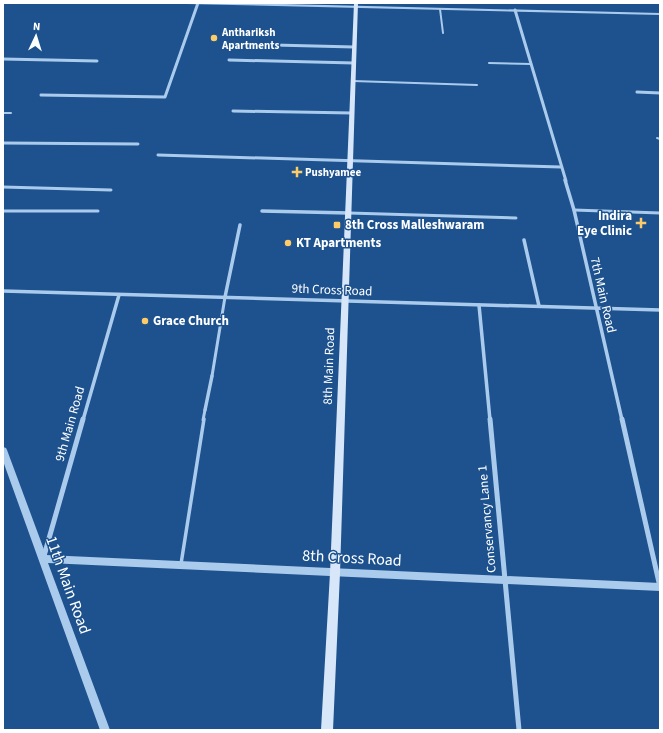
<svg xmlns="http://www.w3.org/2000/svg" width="663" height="733" font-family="'Source Sans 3',sans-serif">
<rect width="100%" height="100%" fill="#1d528e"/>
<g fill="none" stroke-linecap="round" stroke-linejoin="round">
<g stroke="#abcbed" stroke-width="2">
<polyline points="440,9 443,33"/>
<polyline points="489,63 531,64"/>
<polyline points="353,81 477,85"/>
<polyline points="3,113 11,113"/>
<polyline points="657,138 660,139"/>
</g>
<g stroke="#abcbed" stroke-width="3">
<polyline points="3,187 111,190"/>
<polyline points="574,210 660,213"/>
<polyline points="3,211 98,211"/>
<polyline points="349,213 516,218"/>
<polyline points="212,376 225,297"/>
<polyline points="203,420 205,410"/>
</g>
<polyline stroke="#abcbed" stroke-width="3.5" points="181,564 204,419"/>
<g stroke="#abcbed" stroke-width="3">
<polyline points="515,10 566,181"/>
<polyline points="235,44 354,47"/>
<polyline points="3,59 97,61"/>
<polyline points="229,60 354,63"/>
<polyline points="637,92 660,93"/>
<polyline points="41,95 165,97 198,3"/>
<polyline points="233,111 352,113"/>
<polyline points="3,143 138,144"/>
<polyline points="158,155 561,167"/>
</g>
<g stroke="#abcbed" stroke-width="3.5">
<polyline points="565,180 574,210 622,420"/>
<polyline points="262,211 349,213"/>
<polyline points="524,240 539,306"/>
<polyline points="3,291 660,310"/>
<polyline points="225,297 240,225"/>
<polyline points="479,305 490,420"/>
<polyline points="205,410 212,376"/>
<polyline points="83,420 119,295"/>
</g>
<g stroke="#abcbed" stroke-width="5">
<polyline points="490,419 519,730"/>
<polyline points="622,419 660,587"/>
<polyline points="44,556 83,419"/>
</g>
<g fill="#abcbed" fill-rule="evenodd">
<polygon points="185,3 242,3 660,13 660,15 187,4"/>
<polygon points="3,447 6,448 7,450 46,555 660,583 660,591 48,563 110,730 100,730 3,461"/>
</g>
<polygon fill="#d7e7f9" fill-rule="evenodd" points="354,3 358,3 340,573 333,730 321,730 330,573"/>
</g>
<g fill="#fdcc69" stroke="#1d528e" stroke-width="1.5">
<circle cx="214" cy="38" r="4"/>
<path d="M295 166h4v4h4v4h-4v4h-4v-4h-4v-4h4z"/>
<path d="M639 217h4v4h4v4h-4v4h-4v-4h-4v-4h4z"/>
<rect x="333" y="221" width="8" height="8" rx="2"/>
<circle cx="288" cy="243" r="4"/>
<circle cx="145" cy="321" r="4"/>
</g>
<g text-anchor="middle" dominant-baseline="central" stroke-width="3" stroke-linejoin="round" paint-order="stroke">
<g font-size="11" font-weight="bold" fill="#fff" stroke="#1d528e" text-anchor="start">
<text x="222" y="32">Anthariksh<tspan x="222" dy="13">Apartments</tspan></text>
<text x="305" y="172">Pushyamee</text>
</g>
<g font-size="13" font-weight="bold" fill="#fff" stroke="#1d528e" text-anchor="start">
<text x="632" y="216" text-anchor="end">Indira<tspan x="632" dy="15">Eye Clinic</tspan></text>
<text x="345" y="225">8th Cross Malleshwaram</text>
<text x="296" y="243">KT Apartments</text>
<text x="153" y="321">Grace Church</text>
</g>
<g font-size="13" fill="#fff" stroke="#1d528e">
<text transform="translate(332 290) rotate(2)">9th Cross Road</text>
<text transform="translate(603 295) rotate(77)">7th Main Road</text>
<text transform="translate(329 366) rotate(-88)">8th Main Road</text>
<text transform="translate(70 424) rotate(-74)">9th Main Road</text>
<text transform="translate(487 519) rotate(-95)">Conservancy Lane 1</text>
</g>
<g font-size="16" fill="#fff" stroke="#1d528e">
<text transform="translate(352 558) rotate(3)">8th Cross Road</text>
<text transform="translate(68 585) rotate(70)">11th Main Road</text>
</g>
</g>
<rect width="663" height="733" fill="none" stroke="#ffffff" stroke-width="8"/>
<g transform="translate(36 36) rotate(4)" stroke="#1d528e" stroke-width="3" paint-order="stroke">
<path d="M0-3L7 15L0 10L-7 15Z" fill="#ffffff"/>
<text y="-6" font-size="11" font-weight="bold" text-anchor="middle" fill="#ffffff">N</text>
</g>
</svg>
